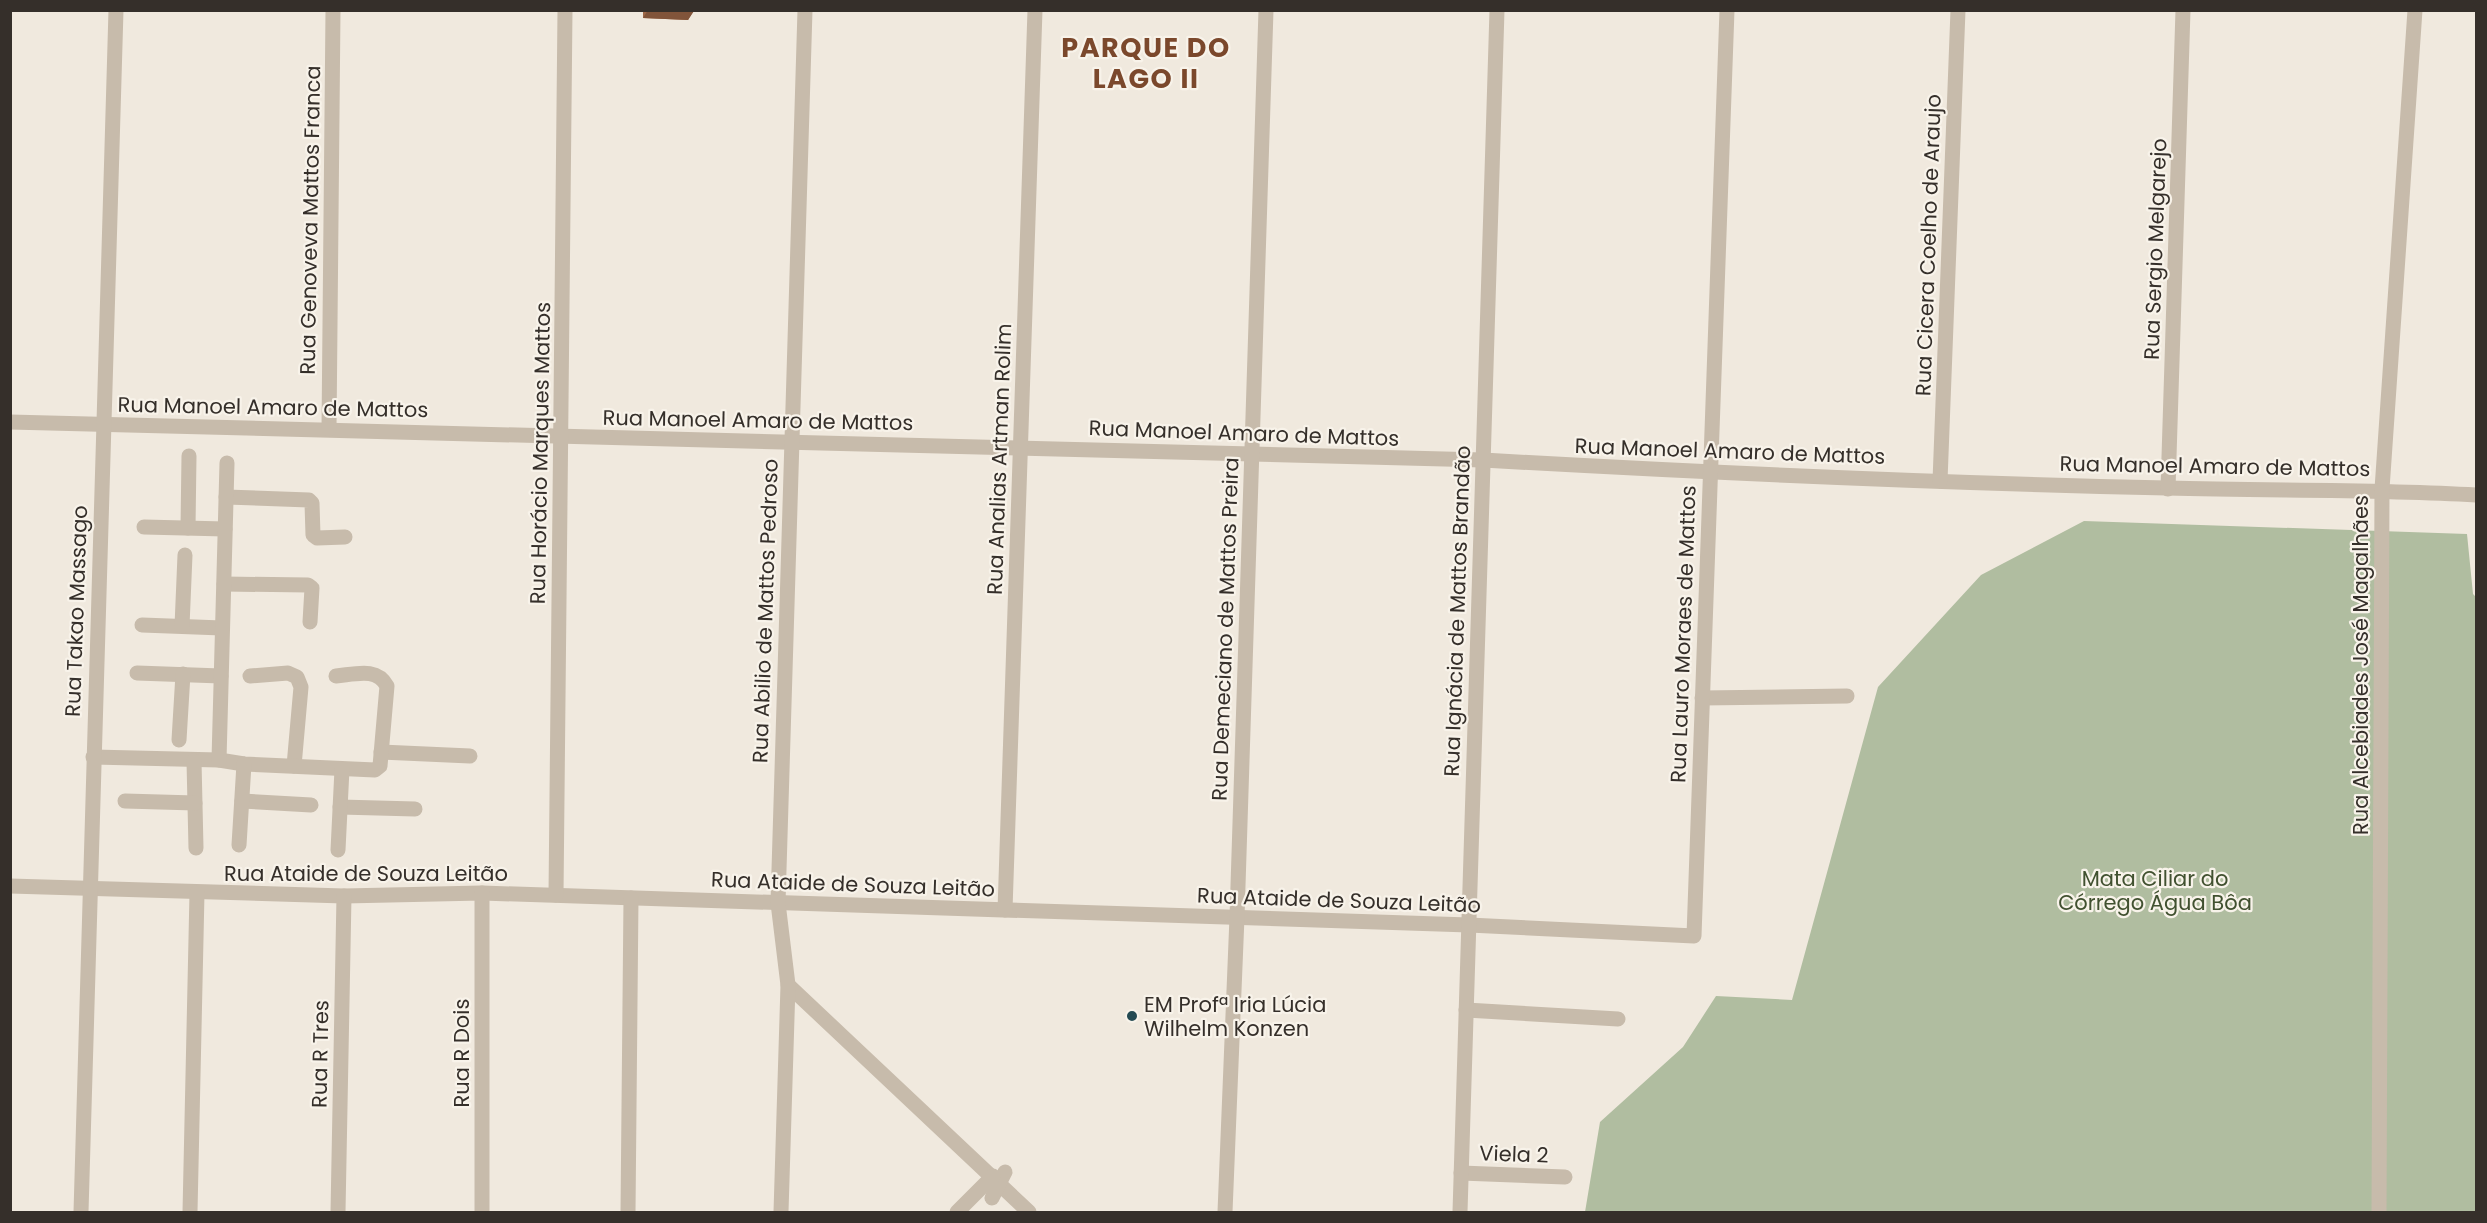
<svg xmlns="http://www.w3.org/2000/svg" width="2487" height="1223" font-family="Poppins,sans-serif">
<rect width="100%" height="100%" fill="#f0e9de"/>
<polygon fill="#b0bda0" points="2084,521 2467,534 2473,594 2476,597 2476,1212 1585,1212 1600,1122 1683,1047 1716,996 1792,1000 1878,687 1981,575"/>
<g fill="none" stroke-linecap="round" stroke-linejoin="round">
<g stroke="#c7bbab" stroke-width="15">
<path d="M10,422L1483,460C1711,473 1939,483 2167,488C2270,491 2373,489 2476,495"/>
<polyline points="329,429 333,10"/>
<polyline points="1940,481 1958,10"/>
<polyline points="2168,489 2183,10"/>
<polyline points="226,497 309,500 312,503 313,535 317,538 345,537"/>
<polyline points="144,527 225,529"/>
<polyline points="188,528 189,456"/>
<polyline points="224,584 308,585 312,588 310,622"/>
<polyline points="142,625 222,628"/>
<polyline points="182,626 185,555"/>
<polyline points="137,673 221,676"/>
<polyline points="250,676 288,673 297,677 301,687 294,766"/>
<polyline points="1702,698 1847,696"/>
<polyline points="179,740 183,674"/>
<polyline points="381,752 470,756"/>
<path d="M93,757L219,760L244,764L375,770L380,766L387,686C377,667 356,674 336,676"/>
<polyline points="219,760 227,463"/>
<polyline points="194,761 196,848"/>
<polyline points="125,801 195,803"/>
<polyline points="242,801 311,805"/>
<polyline points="340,807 415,809"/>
<polyline points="239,845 244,764"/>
<polyline points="338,850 342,769"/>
<polyline points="10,886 344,896 482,893 1469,925 1694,936 1727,10"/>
<polyline points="482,893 482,1212"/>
<polyline points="556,895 565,10"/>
<polyline points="1005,910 1035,10"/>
<polyline points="788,985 1029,1212"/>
<polyline points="1466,1010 1618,1019"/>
<polyline points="1461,1173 1565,1177"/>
<polyline points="992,1198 1005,1172"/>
<polyline points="81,1212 116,10"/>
<polyline points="190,1212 197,893"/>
<polyline points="338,1212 344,896"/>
<polyline points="628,1212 631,898"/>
<polyline points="781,1212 788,985 778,903 805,10"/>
<polyline points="957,1212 993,1176"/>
<polyline points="1225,1212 1237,917 1266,10"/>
<polyline points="1460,1212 1497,10"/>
<polyline points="2379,1212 2382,489 2415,10"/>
</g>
</g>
<polygon fill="#9e6747" points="643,10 694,10 688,20 643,18"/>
<polygon fill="#81543a" points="648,10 669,10 694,11 688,20 643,18"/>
<circle fill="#244a52" stroke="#f8f3ea" stroke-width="2" cx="1132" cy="1016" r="6"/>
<g text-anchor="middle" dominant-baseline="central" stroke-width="4.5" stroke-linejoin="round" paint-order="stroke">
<g font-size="21" fill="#352f2a" stroke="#f8f3ea">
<text transform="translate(310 220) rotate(-89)">Rua Genoveva Mattos Franca</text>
<text transform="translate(1928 245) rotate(-88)">Rua Cicera Coelho de Araujo</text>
<text transform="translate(2155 249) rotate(-88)">Rua Sergio Melgarejo</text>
<text transform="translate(273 407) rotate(1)">Rua Manoel Amaro de Mattos</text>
<text transform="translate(758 420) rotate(1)">Rua Manoel Amaro de Mattos</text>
<text transform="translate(1244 433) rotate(2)">Rua Manoel Amaro de Mattos</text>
<text transform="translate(1730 451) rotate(2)">Rua Manoel Amaro de Mattos</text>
<text transform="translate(540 453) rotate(-89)">Rua Horácio Marques Mattos</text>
<text transform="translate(999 459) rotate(-88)">Rua Analias Artman Rolim</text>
<text transform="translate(2215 466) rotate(1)">Rua Manoel Amaro de Mattos</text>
<text transform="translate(76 611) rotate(-88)">Rua Takao Massago</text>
<text transform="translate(765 611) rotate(-88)">Rua Abilio de Mattos Pedroso</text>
<text transform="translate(1457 611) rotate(-88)">Rua Ignácia de Mattos Brandão</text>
<text transform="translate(1225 629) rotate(-88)">Rua Demeciano de Mattos Preira</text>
<text transform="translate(1683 634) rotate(-88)">Rua Lauro Moraes de Mattos</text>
<text transform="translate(2360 665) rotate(-90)">Rua Alcebiades José Magalhães</text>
<text x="366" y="873">Rua Ataide de Souza Leitão</text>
<text transform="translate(853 884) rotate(2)">Rua Ataide de Souza Leitão</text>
<text transform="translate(1339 900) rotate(2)">Rua Ataide de Souza Leitão</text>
<text transform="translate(461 1053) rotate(-90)">Rua R Dois</text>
<text transform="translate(320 1054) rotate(-89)">Rua R Tres</text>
<text transform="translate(1514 1154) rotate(2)">Viela 2</text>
</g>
<g font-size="21" fill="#415130" stroke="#f8f3ea">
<text x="2155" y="878">Mata Ciliar do<tspan x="2155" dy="24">Córrego Água Bôa</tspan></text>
</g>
<g font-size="21" fill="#352f2a" stroke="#f8f3ea" text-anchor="start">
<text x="1144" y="1004">EM Profª Iria Lúcia<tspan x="1144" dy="24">Wilhelm Konzen</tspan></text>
</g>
<g font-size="27" font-weight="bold" letter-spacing="1.5" fill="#7b482c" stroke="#f8f3ea">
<text x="1146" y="47">PARQUE DO<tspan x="1146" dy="31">LAGO II</tspan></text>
</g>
</g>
<rect width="2487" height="1223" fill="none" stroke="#352f2a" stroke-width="24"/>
</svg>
